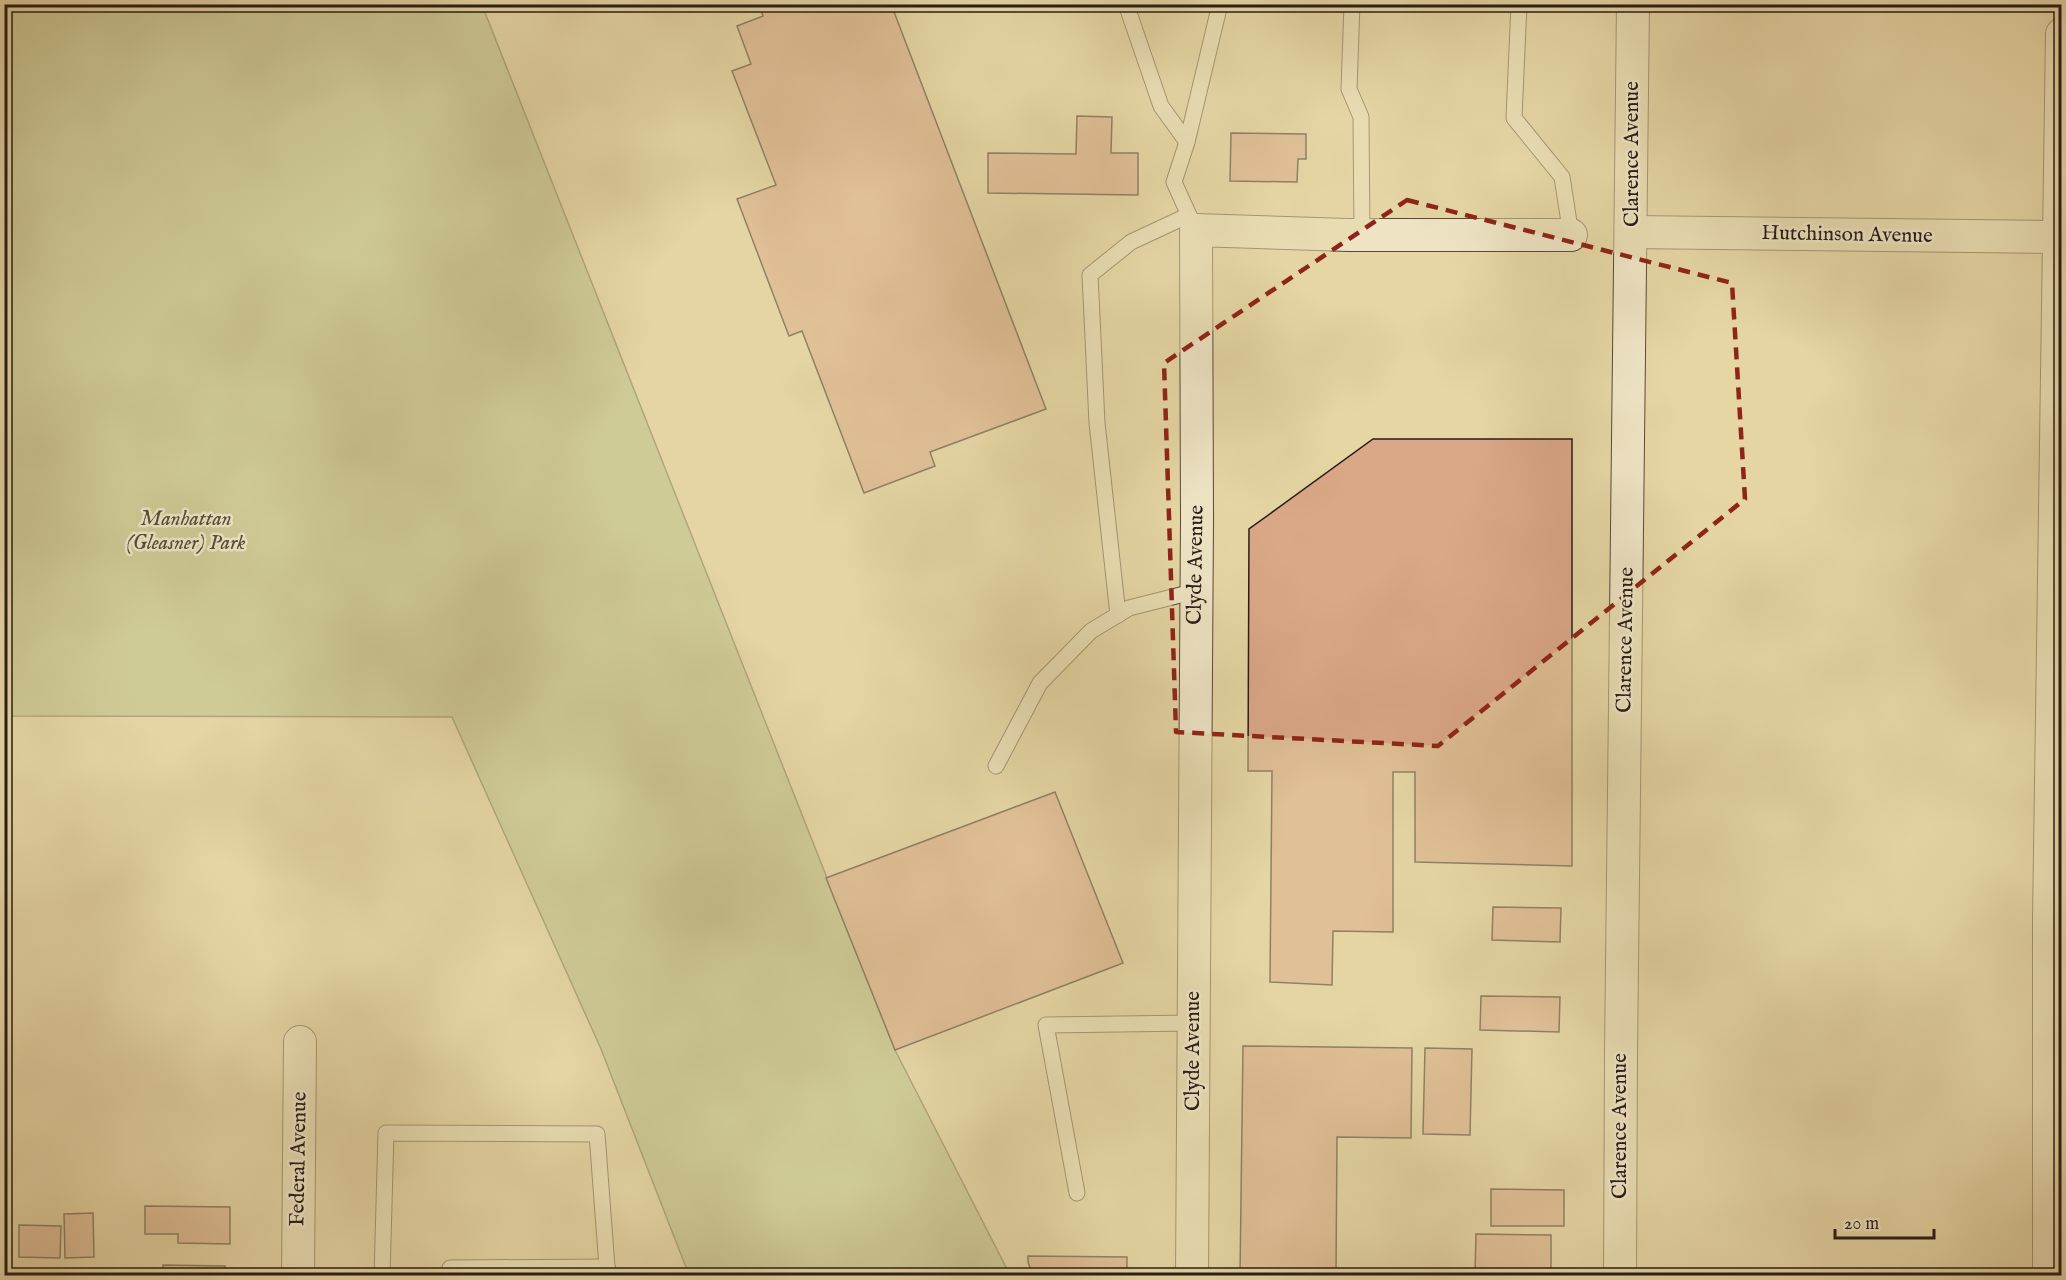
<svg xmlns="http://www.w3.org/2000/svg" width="2066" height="1280" font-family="'IM FELL English',serif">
<rect width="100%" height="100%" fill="#e5d6a4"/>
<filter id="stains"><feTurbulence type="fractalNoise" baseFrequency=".00333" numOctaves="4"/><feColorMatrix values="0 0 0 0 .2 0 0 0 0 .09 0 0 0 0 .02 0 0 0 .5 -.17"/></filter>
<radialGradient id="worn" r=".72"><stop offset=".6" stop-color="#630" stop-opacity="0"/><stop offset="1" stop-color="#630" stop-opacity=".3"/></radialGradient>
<polygon fill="#b3be87" stroke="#6e6d50" stroke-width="1.5" points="5,5 482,5 895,1050 1010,1275 689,1275 601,1049 452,717 5,716"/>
<g fill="#daa787" stroke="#281c18" stroke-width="1.5">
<polygon points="759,4 891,4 1046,409 930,452 935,466 864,493 802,331 789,336 737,199 776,185 732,71 751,64 737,26 763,16"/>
<polygon points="1077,116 1112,117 1111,153 1138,153 1138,195 988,193 988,153 1076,154"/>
<polygon points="1231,133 1306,134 1306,159 1298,159 1297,182 1230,181"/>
<polygon points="1373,439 1572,439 1572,866 1415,862 1415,772 1393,772 1393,932 1333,931 1332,985 1270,982 1272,771 1248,771 1249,529"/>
<polygon points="1055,792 1123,963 895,1050 826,878"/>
<polygon points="1493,907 1561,908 1560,942 1492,940"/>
<polygon points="1481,996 1560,997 1559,1032 1480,1030"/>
<polygon points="1243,1046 1412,1048 1411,1138 1337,1137 1336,1276 1240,1276"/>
<polygon points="1425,1048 1472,1049 1470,1135 1423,1134"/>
<polygon points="1491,1189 1564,1190 1564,1226 1491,1226"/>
<polygon points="145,1206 230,1207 230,1244 178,1243 178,1234 145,1234"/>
<polygon points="93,1213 94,1257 65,1258 64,1214"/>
<polygon points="19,1225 61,1226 60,1258 19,1257"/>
<polygon points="1476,1234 1551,1235 1551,1274 1475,1273"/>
<polygon points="1028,1256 1127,1257 1127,1276 1033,1276 1028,1262"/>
<polygon points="163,1265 225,1266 225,1276 163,1276"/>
</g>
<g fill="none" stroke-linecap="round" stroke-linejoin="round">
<defs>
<g id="service">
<polyline points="1126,4 1161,106 1187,142"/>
<polyline points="1352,4 1349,89 1361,117 1362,235"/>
<polyline points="1519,4 1514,118 1562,177 1571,235"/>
<polyline points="1192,222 1174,182 1187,142 1220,4"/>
<polyline points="1118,615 1097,423 1090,275 1131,242 1189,215"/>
<polyline points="996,766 1040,683 1091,631 1129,608 1196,591"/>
<polyline points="1077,1193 1046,1025 1193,1023"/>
<polyline points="450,1268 607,1267"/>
<polyline points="382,1276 386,1133 597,1134 607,1267 611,1276"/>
</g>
<g id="minor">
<polyline points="1632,232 2062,237"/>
<polyline points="298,1276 300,1042"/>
<polyline points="1192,1276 1197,520 1196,230 1348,235 1571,235"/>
<polyline points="1620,1276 1621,1054 1633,4"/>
<polyline points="2049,1276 2049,920 2062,34"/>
</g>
</defs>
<use href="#service" stroke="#574a3b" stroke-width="17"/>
<use href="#minor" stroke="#574a3b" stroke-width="34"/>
<use href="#service" stroke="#eee4c4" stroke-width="15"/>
<use href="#minor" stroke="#eee4c4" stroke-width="32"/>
</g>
<path d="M0 0H2066V1280H0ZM1407,200L1732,283L1745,499L1438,746L1176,732L1164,363Z" fill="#e5d6a4" fill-opacity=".55" fill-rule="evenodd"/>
<path fill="none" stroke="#8f2418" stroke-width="4.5" stroke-dasharray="12 8" stroke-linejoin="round" d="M1407,200L1732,283L1745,499L1438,746L1176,732L1164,363Z"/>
<g text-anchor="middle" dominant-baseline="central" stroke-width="5" stroke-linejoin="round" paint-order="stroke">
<g font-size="21" fill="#281c18" stroke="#eee4c4">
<text transform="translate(1632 154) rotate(-90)">Clarence Avenue</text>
<text transform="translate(1847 235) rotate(1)">Hutchinson Avenue</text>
<text transform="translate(1196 565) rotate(-89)">Clyde Avenue</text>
<text transform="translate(1626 640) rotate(-89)">Clarence Avenue</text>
<text transform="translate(1193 1051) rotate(-90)">Clyde Avenue</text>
<text transform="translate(1620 1126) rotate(-90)">Clarence Avenue</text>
<text transform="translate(299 1159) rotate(-89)">Federal Avenue</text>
</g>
<g font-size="21" font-style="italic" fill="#524d39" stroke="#eee4c4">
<text x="186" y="519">Manhattan<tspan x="186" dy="24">(Gleasner) Park</tspan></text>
</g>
</g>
<rect width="2066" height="1280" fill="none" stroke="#e5d6a4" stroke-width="24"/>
<rect x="6" y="6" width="2054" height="1268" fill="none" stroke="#281c18" stroke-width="3"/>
<rect x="12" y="12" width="2042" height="1256" fill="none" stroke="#281c18" stroke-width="1.5"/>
<path d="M1835 1229v9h99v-9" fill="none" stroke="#281c18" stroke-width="3"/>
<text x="1844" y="1229" font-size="18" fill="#281c18" stroke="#eee4c4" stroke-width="4.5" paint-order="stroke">20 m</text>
<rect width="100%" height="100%" filter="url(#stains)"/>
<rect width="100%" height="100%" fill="url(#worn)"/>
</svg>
